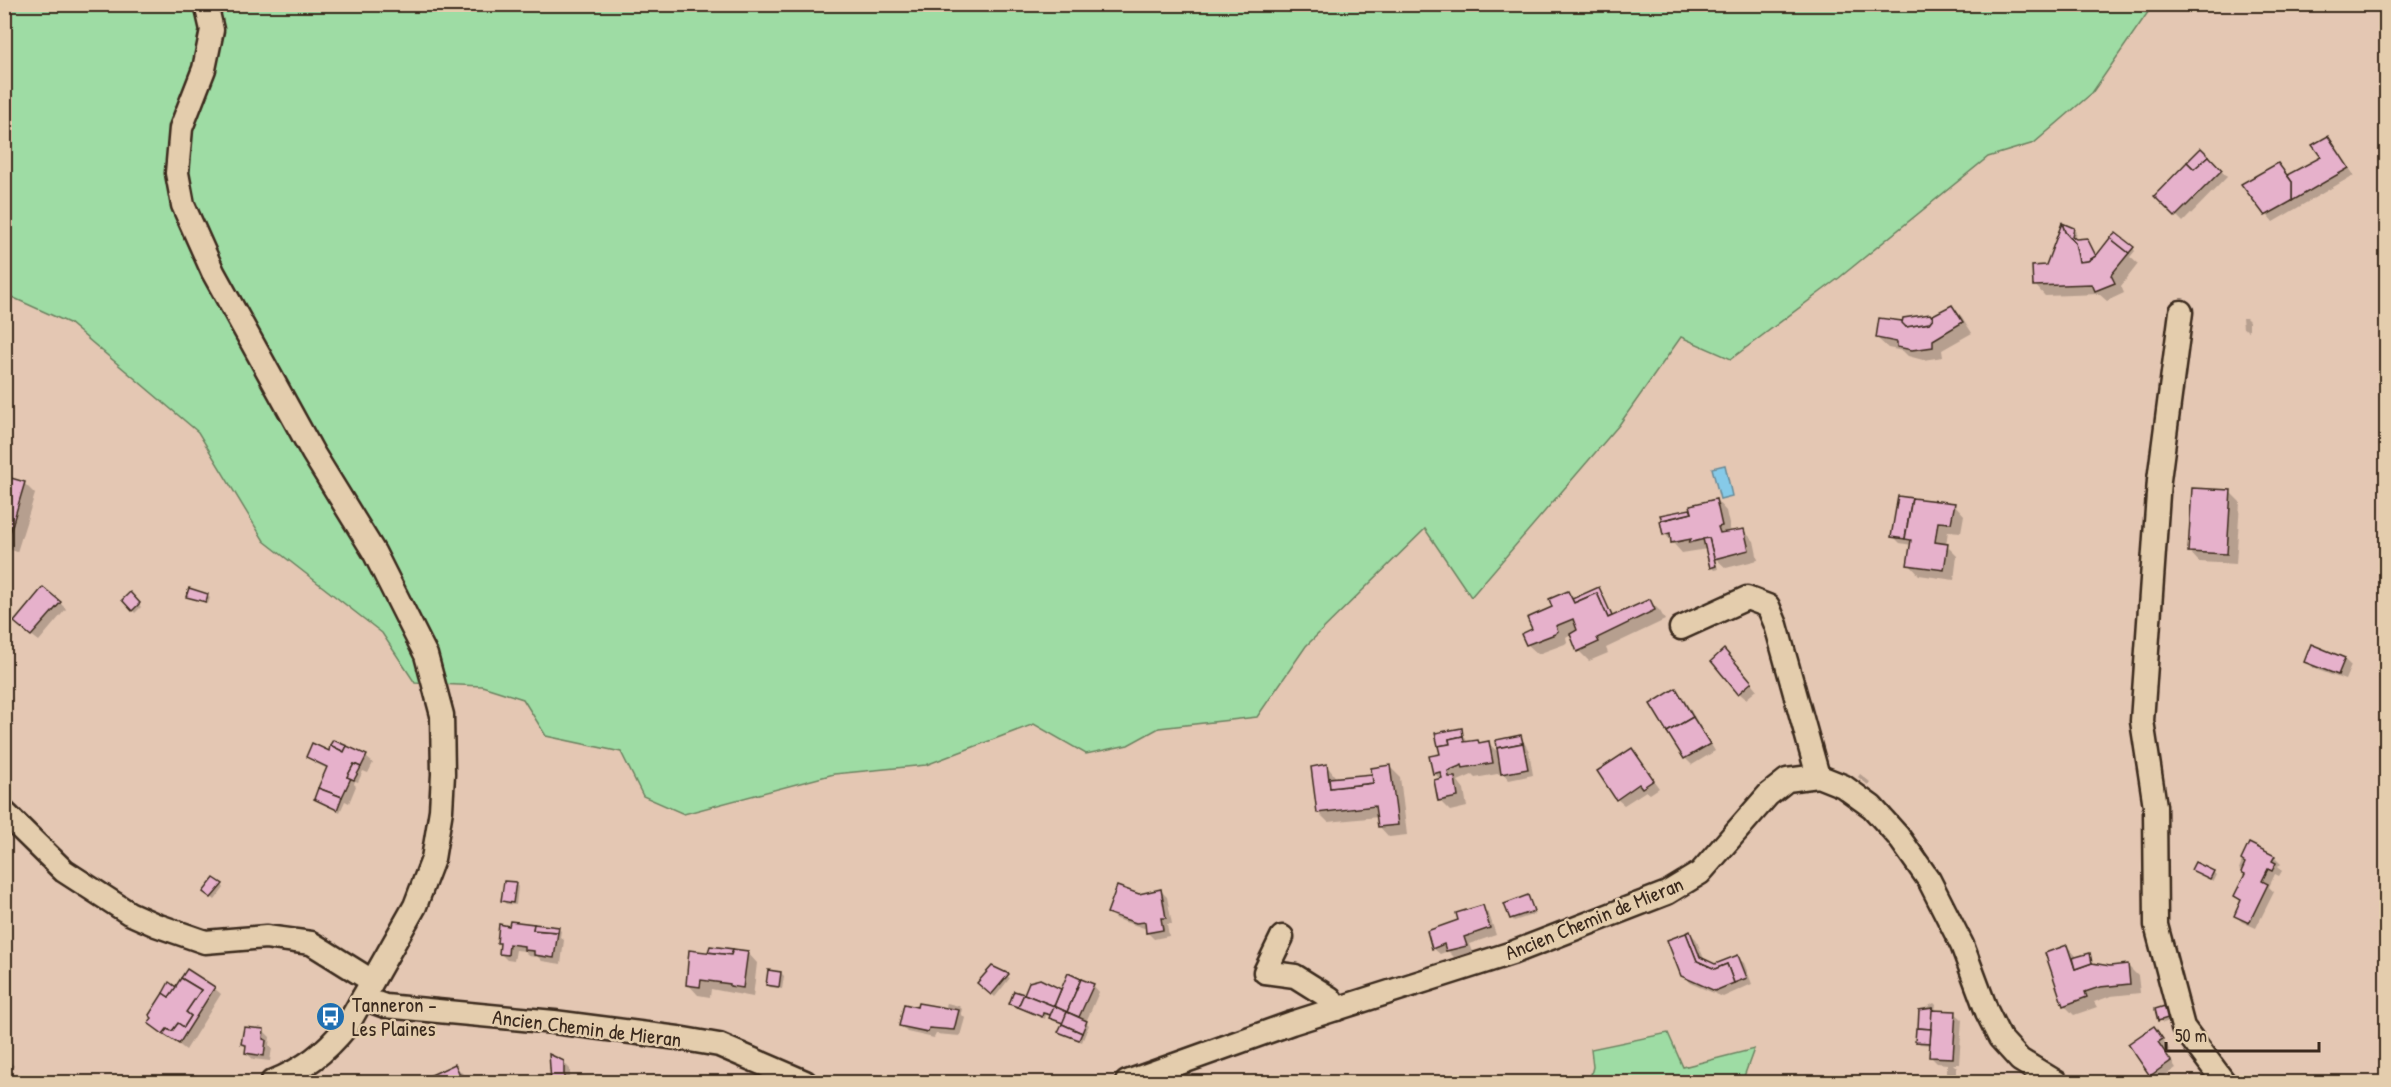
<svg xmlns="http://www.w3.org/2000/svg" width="2391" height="1087" font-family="'Patrick Hand',sans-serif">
<rect width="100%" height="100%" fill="#e4c7b3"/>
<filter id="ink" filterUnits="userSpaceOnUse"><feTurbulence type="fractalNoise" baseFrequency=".0167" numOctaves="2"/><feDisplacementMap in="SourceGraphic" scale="12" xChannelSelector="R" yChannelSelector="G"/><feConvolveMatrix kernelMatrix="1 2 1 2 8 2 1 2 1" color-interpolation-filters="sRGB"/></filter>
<g filter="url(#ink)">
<g fill="#9edca4" stroke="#6c8361" stroke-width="1.5">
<polygon points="5,5 2153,5 2092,93 2034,143 1988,157 1839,278 1731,359 1681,337 1619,425 1471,597 1425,529 1306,646 1257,717 1159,728 1128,745 1086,754 1034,724 926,765 834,774 684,814 643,796 621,752 546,736 523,699 482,686 415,683 382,633 264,541 198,432 69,323 5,294"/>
<polygon points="1668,1033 1683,1067 1754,1049 1742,1082 1589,1082 1593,1067 1591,1049"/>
</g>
<polygon fill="#86cae8" stroke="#688a97" stroke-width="1.5" points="1725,465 1732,496 1720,499 1712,468"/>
<g fill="#0003">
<polygon points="2328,138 2354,175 2273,222 2243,185 2278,165 2288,176 2323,158"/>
<polygon points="2215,164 2227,177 2183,222 2157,196"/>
<polygon points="2073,229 2076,232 2074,241 2090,243 2097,258 2133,248 2135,251 2130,257 2138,264 2121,286 2124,293 2107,301 2099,294 2045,296 2035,285"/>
<polygon points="1952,306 1962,317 1972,333 1942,350 1943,357 1923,360 1908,356 1903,351 1888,348 1877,338 1901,322 1931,317"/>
<polygon points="2242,318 2246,318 2249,321 2249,331 2243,328"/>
<polygon points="4,478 24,483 35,494 17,552 4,547"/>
<polygon points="2230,492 2240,502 2236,564 2199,562 2189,551"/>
<polygon points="1716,500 1726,511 1731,533 1744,531 1754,541 1758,560 1726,568 1715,558 1718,569 1714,570 1711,567 1707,549 1682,553 1665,534 1662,517 1690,510 1693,513"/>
<polygon points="1954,504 1964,515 1961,532 1948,531 1946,545 1957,556 1954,580 1919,575 1909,564 1912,545 1900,543 1893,536"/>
<polygon points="1599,589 1613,617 1650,601 1660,611 1665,620 1606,648 1608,653 1589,661 1579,651 1571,634 1566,637 1567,642 1565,644 1538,654 1527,644 1534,630 1568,593 1575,599"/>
<polygon points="130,594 141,607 135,613 124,600"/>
<polygon points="207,595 210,598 208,604 188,596"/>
<polygon points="60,603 66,609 39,641 22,628"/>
<polygon points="1730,657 1757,690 1746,699 1739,693"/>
<polygon points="2344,659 2351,666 2345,680 2312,668 2305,661"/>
<polygon points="1675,690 1682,696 1715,751 1692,765 1685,758 1652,705"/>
<polygon points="1461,730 1468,743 1477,741 1480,744 1488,743 1499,753 1521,737 1529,751 1533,775 1509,780 1503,773 1475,778 1472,775 1458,781 1464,789 1467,807 1450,811 1440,801 1436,781 1441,780 1434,773 1441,755"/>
<polygon points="1632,750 1659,788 1650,794 1646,791 1624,805 1617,799"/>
<polygon points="329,753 366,757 373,763 368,773 363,771 358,782 355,781 354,784 356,786 349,803 345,801 340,812 316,799 328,769 315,763 308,756"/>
<polygon points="1327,766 1337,779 1371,775 1390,767 1400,777 1407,835 1389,837 1379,826 1378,817 1328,822 1318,812"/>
<polygon points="1860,774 1870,782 1868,785 1858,777"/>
<polygon points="2274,857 2281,864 2278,867 2282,871 2279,876 2275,874 2269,887 2274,892 2256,928 2242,922 2235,915 2242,902 2236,896 2246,875 2239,869 2242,861"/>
<polygon points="2193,869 2213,872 2216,875 2213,881"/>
<polygon points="516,884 518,887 516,905 506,904 503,901"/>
<polygon points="222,885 224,888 215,900 208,894"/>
<polygon points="1161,891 1167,897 1172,924 1167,924 1169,936 1154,939 1148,933 1147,929 1116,919 1109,913 1139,895"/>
<polygon points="1528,897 1535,914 1514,921 1511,918"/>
<polygon points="1482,907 1489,914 1496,935 1469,944 1472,952 1454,957 1448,951 1440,954 1433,948 1460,921"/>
<polygon points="510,928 558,928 561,931 560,937 564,940 561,964 542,961 536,955 536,957 528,956 525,951 516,950 514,961 507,960 500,953 501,945 499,942"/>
<polygon points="1690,933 1696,939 1705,961 1715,966 1737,957 1744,963 1752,984 1723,997 1690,983 1683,976"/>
<polygon points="2067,946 2077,957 2089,955 2094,965 2110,967 2128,966 2138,976 2140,993 2111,996 2094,1002 2097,1007 2074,1015 2064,1005"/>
<polygon points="711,947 747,952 757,963 753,997 711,989 710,997 698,995 688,984 710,954"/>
<polygon points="992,968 1010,978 995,997 979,983"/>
<polygon points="781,973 784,976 782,989 770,987 767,984"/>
<polygon points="1040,981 1062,991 1093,985 1099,992 1086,1022 1089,1025 1082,1042 1063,1034 1060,1032 1064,1024 1054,1021 1052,1016 1046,1015 1045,1019 1010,1003 1031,999"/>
<polygon points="214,988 221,994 186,1050 150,1023 176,989"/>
<polygon points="947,1003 959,1006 962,1009 961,1014 965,1018 960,1036 936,1034 934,1038 907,1032 900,1025 918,1009 949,1010 946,1006"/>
<polygon points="1934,1003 1936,1005 1935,1012 1955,1013 1962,1019 1959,1064 1953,1064 1957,1068 1957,1075 1950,1076 1947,1073 1947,1064 1937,1063 1931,1057 1931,1045 1920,1044 1917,1041 1920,1011"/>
<polygon points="2164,1008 2170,1021 2163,1023 2160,1020"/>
<polygon points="2154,1028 2168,1046 2170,1052 2167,1054 2176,1068 2157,1081 2151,1075"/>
<polygon points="263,1030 270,1037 269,1045 272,1048 270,1061 253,1059 246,1053 247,1048 243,1044"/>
<polygon points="4,1056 14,1066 4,1075"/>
<polygon points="551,1056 563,1062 570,1069 570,1082 552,1082"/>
<polygon points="455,1066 465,1076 468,1082 419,1082"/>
</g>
<g fill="#e6b1cb" stroke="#3b2a1e" stroke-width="1.5">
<polygon points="2328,136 2349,168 2292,201 2292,182 2287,175 2321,157 2312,145"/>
<polygon points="2201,148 2209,156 2194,169 2187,162"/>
<polygon points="2209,156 2222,170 2175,217 2154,196 2187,162 2194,169"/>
<polygon points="2278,163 2292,182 2292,201 2265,216 2241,184"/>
<polygon points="2062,223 2074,228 2072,236 2076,239 2087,238 2096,256 2088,261 2079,262 2075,243 2065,232"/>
<polygon points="2062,223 2065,232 2075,243 2079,262 2088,261 2096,256 2110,238 2129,253 2111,275 2115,283 2095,291 2092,284 2033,286 2032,266 2046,265"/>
<polygon points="2116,233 2134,247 2129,253 2110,238"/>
<polygon points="1952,305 1963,322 1933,340 1933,347 1912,350 1897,347 1897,342 1876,338 1879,318 1902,321 1906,327 1929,323 1933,318 1931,316"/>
<polygon points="1930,314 1933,318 1929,323 1906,327 1902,323 1903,318"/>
<polygon points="4,476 25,482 7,543 4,542"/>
<polygon points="2192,488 2231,490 2227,554 2188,552"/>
<polygon points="1898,496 1912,498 1905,539 1891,537"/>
<polygon points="1912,498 1955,503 1951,523 1938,522 1935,542 1948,544 1944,570 1907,565 1911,540 1905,539"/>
<polygon points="1716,499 1722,526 1718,527 1720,533 1744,529 1749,550 1714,559 1709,538 1689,543 1691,539 1671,543 1670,533 1663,535 1660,521 1692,513 1690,505"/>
<polygon points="1690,509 1692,513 1662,520 1660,515"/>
<polygon points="1709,538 1716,566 1710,568 1703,539"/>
<polygon points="43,587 61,602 31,636 14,622"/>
<polygon points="1599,587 1612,616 1608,618 1597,593 1574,603 1572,599"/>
<polygon points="189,588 208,594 206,602 186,597"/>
<polygon points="1568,591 1574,603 1597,593 1608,618 1650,599 1655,610 1597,638 1599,642 1577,652 1570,634 1577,630 1573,619 1556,626 1558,631 1555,634 1526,645 1521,634 1532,629 1527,618 1552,607 1549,599"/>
<polygon points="130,592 140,603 132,611 122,600"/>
<polygon points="2311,644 2345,658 2338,675 2304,662"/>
<polygon points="1724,649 1752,682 1738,694 1711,661"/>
<polygon points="1676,688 1693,717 1667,732 1650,704"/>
<polygon points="1693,717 1710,744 1684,759 1667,732"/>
<polygon points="1462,728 1463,736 1449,739 1450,744 1438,746 1435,733"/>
<polygon points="1521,735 1523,743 1497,748 1496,740"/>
<polygon points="1463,736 1464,742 1478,740 1479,743 1489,741 1493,763 1463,768 1462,765 1448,771 1449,777 1455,777 1458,797 1438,801 1434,780 1442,778 1440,772 1433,774 1429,756 1440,754 1438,746 1450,744 1449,739"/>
<polygon points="333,740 347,746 344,752 330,745"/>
<polygon points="312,743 329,751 330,745 344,752 347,746 367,755 361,767 354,764 347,777 351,778 342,797 318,788 327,767 306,757"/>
<polygon points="1523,743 1528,769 1501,774 1497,748"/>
<polygon points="1632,748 1654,780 1642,788 1639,784 1616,800 1597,771"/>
<polygon points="354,764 361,767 354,780 347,777"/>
<polygon points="1327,764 1330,788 1373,783 1371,768 1390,765 1398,825 1378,827 1375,806 1317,813 1311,767"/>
<polygon points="1372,774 1373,783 1330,788 1329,778"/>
<polygon points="318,788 342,797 337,810 314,799"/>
<polygon points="2249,843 2275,856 2272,861 2276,863 2272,871 2268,869 2262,881 2268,884 2249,923 2234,916 2241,900 2234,896 2245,874 2241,872 2245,863 2241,860"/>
<polygon points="2195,862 2214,871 2210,879 2191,870"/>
<polygon points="214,878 223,884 211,898 203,892"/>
<polygon points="504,881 516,882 513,903 501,901"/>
<polygon points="1117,886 1139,894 1161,889 1166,918 1161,918 1163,930 1146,933 1145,922 1136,923 1107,913"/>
<polygon points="1528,895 1534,911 1510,919 1504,904"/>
<polygon points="1483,905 1490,928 1464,937 1467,946 1446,951 1444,944 1432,949 1427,931 1458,920 1456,913"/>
<polygon points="510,921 534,924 533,930 558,932 554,958 534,955 534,951 524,950 524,946 509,944 508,955 499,954 500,943 497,943 499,924 509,926"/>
<polygon points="534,924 559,927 558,932 533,930"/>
<polygon points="1690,931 1700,957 1715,964 1738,955 1747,978 1734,983 1727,964 1715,969 1697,961 1686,933"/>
<polygon points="1686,933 1697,961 1715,969 1727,964 1734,983 1715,991 1681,976 1667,940"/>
<polygon points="2067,945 2075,969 2092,963 2110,966 2128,964 2130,984 2100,987 2085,992 2087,997 2063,1006 2045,953"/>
<polygon points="710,946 733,949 731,955 708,952"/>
<polygon points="733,949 748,951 743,988 730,986 730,984 701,980 700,987 686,985 689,950 731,955"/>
<polygon points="2090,953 2092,963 2075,969 2072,958"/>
<polygon points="992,966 1009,974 991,995 977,983"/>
<polygon points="187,969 215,987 179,1044 163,1034 167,1029 172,1031 178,1023 184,1027 191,1016 186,1012 201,990 181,978"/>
<polygon points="768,970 781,972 779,987 766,985"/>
<polygon points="1068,973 1081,979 1067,1012 1054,1006"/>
<polygon points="181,978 201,990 186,1012 191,1016 184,1027 178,1023 172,1031 167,1029 163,1034 148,1023 152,1018 149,1015 163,993 169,997"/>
<polygon points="1040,979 1061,989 1054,1006 1024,994 1029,982"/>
<polygon points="1081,979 1094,984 1079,1017 1067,1012"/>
<polygon points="169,982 176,987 169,997 163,993"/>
<polygon points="1014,991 1024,994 1018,1007 1009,1004"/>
<polygon points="1024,994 1054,1006 1051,1015 1043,1013 1042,1017 1018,1007"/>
<polygon points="918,1003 959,1010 954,1030 929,1028 928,1032 899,1026 904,1004 917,1007"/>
<polygon points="1054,1006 1067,1012 1063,1023 1049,1018"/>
<polygon points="2165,1006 2168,1018 2158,1021 2155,1009"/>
<polygon points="1933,1008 1931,1029 1918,1028 1919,1010"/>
<polygon points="1932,1010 1956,1011 1953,1058 1929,1057"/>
<polygon points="1067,1012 1087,1021 1082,1033 1062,1024"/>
<polygon points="1062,1024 1082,1033 1079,1040 1058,1032"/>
<polygon points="2154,1026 2163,1039 2158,1042 2171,1061 2150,1076 2128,1044"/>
<polygon points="244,1027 264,1029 263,1039 266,1040 264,1056 245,1053 246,1045 241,1044"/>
<polygon points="1916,1028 1931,1029 1930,1043 1915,1042"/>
<polygon points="549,1054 564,1061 564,1082 551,1082"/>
<polygon points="455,1064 461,1077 449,1082 416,1082"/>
</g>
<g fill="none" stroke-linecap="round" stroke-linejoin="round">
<defs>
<g id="minor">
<path d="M206,4L212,30L204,69L181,128L177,173L183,205L213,272L313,453L374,552L426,655L442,715L443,774L441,810L433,859L415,906L347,1026C324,1054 305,1068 272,1082"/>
<polyline points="2181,312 2159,480 2142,721 2155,806 2156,925 2183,1027 2224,1082"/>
<polyline points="1681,628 1747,598 1768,606 1776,625 1818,776"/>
<polyline points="4,812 64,871 129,913 156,925 205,942 266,937 311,943 372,981"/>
<polyline points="1282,937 1265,972 1295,976 1330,998 1337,1009"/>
<polyline points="363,998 385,1006 554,1022 678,1038 719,1045 805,1082"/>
<polyline points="1127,1082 1292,1023 1512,953 1667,893 1700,873 1768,795 1787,780 1818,776 1843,786 1872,807 1898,836 1929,880 1962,945 1987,1012 2000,1038 2020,1060 2056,1082"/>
</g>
</defs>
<use href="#minor" stroke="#3b2a1e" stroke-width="27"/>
<use href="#minor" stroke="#e4cdad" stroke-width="22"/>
</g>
</g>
<defs>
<symbol id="bus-disc" viewBox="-11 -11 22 22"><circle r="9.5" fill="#1f6fb2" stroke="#e4cdad"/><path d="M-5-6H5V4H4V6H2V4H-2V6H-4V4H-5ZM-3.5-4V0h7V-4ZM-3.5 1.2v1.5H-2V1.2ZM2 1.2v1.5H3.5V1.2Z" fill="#fff"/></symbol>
</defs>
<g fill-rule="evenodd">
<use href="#bus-disc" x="314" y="1000" width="33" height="33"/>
</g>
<g text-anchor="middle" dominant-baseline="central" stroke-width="5" stroke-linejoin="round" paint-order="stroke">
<g font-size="21" fill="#3b2a1e" stroke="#e4cdad">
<text transform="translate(1594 918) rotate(-22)">Ancien Chemin de Mieran</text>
<text transform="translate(587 1028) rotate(7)">Ancien Chemin de Mieran</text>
</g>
<g font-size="21" fill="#3b2a1e" stroke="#e4cdad" text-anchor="start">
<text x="352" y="1004">Tanneron -<tspan x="352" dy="24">Les Plaines</tspan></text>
</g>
</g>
<rect width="2391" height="1087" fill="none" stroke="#e4cdad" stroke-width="24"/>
<rect x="12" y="12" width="2367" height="1063" fill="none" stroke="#3b2a1e" stroke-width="2" filter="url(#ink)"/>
<path d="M2166 1042v9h153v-9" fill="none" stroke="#3b2a1e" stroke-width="3"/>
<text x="2175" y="1042" font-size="18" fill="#3b2a1e" stroke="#e4cdad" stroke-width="4.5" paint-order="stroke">50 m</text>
</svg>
